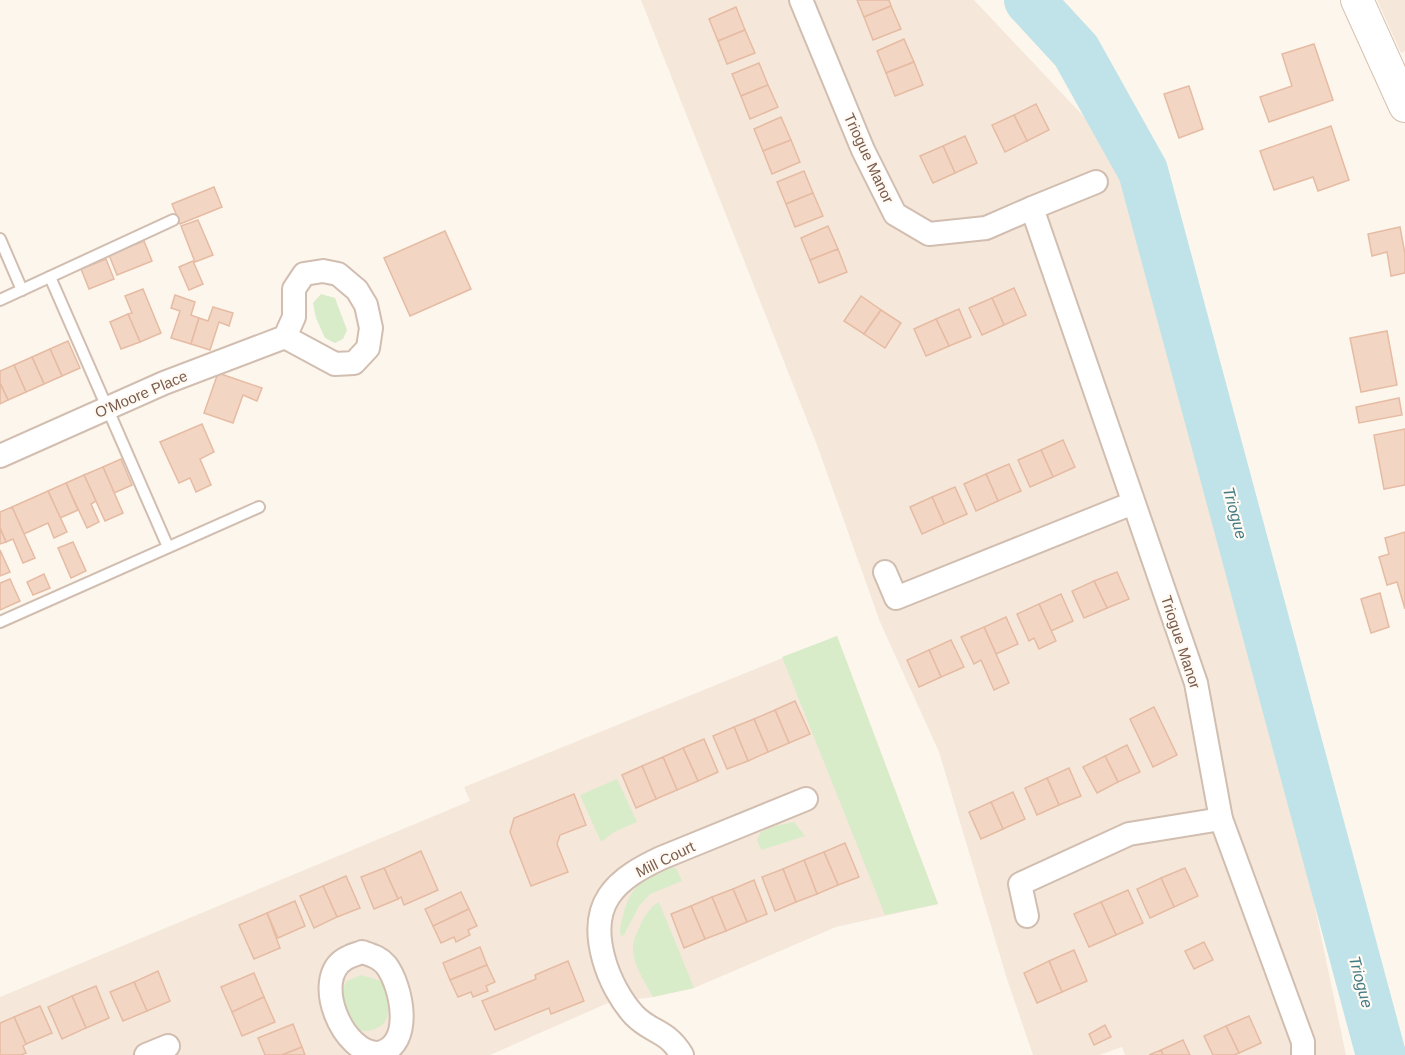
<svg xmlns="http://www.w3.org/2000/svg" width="1405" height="1055" font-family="Helvetica,sans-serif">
<rect width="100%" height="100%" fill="#fdf6ec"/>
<g fill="#f5e8da">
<polygon points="641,0 974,0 1103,137 1178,327 1259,641 1346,1055 1125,1055 1122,1047 1099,1055 1033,1055 1007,979 939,752 880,622 817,445"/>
<polygon points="1377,0 1405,0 1405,51 1401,53"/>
<polygon points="837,636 938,904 836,927 694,988 653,997 608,1003 490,1055 0,1055 0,997 470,801 464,787"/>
</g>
<g fill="#d8ecc9">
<polygon points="321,294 335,298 347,330 343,339 335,343 325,338 316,318 313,303"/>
<polygon points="837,636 938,904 885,915 782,657"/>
<polygon points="617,779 637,822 614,832 601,842 580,795"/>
<polygon points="794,822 805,836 761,850 757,840 761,832 775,826"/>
<path d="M666,867L676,868L682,881L650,894L639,906L624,935L621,936C619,929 621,923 623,916C629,888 642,880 666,867Z"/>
<path d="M659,902L694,988L653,997C646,984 633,965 633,950C632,941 638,932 641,923C645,916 651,906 659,902Z"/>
<path d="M361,975L381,981C391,1005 395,1031 361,1031L350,1019L340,993L347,981Z"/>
</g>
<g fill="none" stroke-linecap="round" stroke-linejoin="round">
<polyline stroke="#bfe3e8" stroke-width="50" points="1029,0 1076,51 1143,171 1381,1055"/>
</g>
<g fill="#f3d5c3" stroke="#e6bba3" stroke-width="1.5">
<polygon points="857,0 889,0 891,6 864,17"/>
<polygon points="891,6 901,29 873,40 864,17"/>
<polygon points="736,7 745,30 718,41 709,19"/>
<polygon points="745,30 755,53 727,64 718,41"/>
<polygon points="904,39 914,62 886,73 877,51"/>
<polygon points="1314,44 1333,100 1269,122 1260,97 1292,86 1282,54"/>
<polygon points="914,62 923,85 895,96 886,73"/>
<polygon points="759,63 768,85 741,96 732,74"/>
<polygon points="768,85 778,107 750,119 741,96"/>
<polygon points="1189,86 1203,129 1179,138 1164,94"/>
<polygon points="1036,104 1049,130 1027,141 1014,115"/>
<polygon points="1014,115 1027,141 1005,152 992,125"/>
<polygon points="781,117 791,140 763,151 754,129"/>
<polygon points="1331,126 1349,180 1318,191 1313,177 1274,190 1260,151"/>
<polygon points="965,136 977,163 955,173 943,146"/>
<polygon points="791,140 800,162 772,174 763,151"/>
<polygon points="943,146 955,173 933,183 920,156"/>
<polygon points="804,171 813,193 786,204 777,182"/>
<polygon points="214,187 222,207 180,224 172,204"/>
<polygon points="813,193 823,216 795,227 786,204"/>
<polygon points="198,220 213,255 195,262 181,226"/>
<polygon points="828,226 838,249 810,260 801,238"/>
<polygon points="1400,227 1405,254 1405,273 1391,276 1387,252 1372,256 1368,234"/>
<polygon points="445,231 471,289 410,316 384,258"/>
<polygon points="144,241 152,261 117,275 109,255"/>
<polygon points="838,249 847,272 819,283 810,260"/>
<polygon points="106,259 114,279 89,289 81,269"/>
<polygon points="193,261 203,284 189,290 179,267"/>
<polygon points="1014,288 1026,315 1004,325 992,298"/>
<polygon points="143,289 161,333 140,342 128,314 132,313 125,296"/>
<polygon points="175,295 195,302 191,315 199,318 191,344 171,338 180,311 171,308"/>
<polygon points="861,296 881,310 864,334 844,321"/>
<polygon points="992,298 1004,325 982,335 969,308"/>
<polygon points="213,307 233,313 229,326 219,322 210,350 191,344 199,318 208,321"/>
<polygon points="959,309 971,337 949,346 936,319"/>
<polygon points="881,310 901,323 885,348 864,334"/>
<polygon points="128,314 140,342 121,349 110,322"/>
<polygon points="936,319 949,346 926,356 914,329"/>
<polygon points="1387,331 1397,385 1361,392 1350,338"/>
<polygon points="68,341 80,368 62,376 50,349"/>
<polygon points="50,349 62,376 44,384 32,357"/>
<polygon points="32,357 44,384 26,392 14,365"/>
<polygon points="14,365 26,392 8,400 0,383 0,371"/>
<polygon points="218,373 262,388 257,401 243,395 233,423 204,413"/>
<polygon points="0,383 8,400 0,404"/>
<polygon points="1399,398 1402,415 1359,423 1356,407"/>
<polygon points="202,424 214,452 200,459 211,485 196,492 190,478 179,483 160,442"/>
<polygon points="1405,429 1405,485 1384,489 1374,435"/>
<polygon points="1063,440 1075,467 1053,477 1041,450"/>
<polygon points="1041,450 1053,477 1030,487 1018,460"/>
<polygon points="121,459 132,485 114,493 103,467"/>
<polygon points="1009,464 1021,491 998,501 986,474"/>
<polygon points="103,467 123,513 105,521 84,475"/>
<polygon points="986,474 998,501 976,511 964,484"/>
<polygon points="84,475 96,501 91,504 99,522 87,528 66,483"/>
<polygon points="66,483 78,510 60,518 48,491"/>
<polygon points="955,487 967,514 944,524 932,497"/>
<polygon points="48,491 67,532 54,538 48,523 24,534 12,507"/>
<polygon points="932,497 944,524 922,534 910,507"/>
<polygon points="12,507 35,558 23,563 13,539 6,542 0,528 0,512"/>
<polygon points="0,528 6,542 0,544"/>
<polygon points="1405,532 1405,609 1397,582 1387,585 1379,557 1389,554 1385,538"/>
<polygon points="73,542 86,571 71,578 58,548"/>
<polygon points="0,550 10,572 0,576"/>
<polygon points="1117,572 1129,599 1107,608 1094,581"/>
<polygon points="44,574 50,588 33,595 27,582"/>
<polygon points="10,579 20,601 0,610 0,583"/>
<polygon points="1094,581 1107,608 1084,618 1072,591"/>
<polygon points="1380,593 1389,627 1371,633 1361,599"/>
<polygon points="1061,594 1073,621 1051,631 1039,604"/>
<polygon points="1039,604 1056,641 1039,649 1034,638 1029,641 1017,614"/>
<polygon points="1006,617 1018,644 996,654 984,627"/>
<polygon points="984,627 1009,683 994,690 981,660 974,664 961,637"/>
<polygon points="951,640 964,667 941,677 929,650"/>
<polygon points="929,650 941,677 919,687 907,660"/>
<polygon points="795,701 810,734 789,743 775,710"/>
<polygon points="1154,707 1177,755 1153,767 1130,719"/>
<polygon points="775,710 789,743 768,752 754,719"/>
<polygon points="754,719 768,752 748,761 734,727"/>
<polygon points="734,727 748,761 727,769 713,736"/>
<polygon points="704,739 718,772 698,781 683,748"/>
<polygon points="1127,745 1140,772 1118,782 1105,756"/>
<polygon points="683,748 698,781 677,790 663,757"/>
<polygon points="1105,756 1118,782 1097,793 1083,767"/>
<polygon points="663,757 677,790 656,799 642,766"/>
<polygon points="642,766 656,799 636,808 622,775"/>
<polygon points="1069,768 1081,796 1059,805 1047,778"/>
<polygon points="1047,778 1059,805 1037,815 1025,788"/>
<polygon points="1013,792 1025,819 1003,829 991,802"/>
<polygon points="574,794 586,825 560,835 557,844 568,872 531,886 510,832 514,818"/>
<polygon points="991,802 1003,829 981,839 969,812"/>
<polygon points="845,843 859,877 838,885 824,852"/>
<polygon points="421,851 438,890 404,905 401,897 398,899 384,868"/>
<polygon points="824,852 838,885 817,894 804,860"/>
<polygon points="804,860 817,894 796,902 783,869"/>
<polygon points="384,868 398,899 374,909 361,877"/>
<polygon points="1185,868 1198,896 1174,907 1161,878"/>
<polygon points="783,869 796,902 775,911 762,877"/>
<polygon points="346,876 360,908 337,917 323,886"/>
<polygon points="1161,878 1174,907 1150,918 1137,889"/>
<polygon points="754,880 767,914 747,922 733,889"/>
<polygon points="323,886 337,917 314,928 300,896"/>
<polygon points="733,889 747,922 726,931 712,897"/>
<polygon points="1128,890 1143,923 1116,935 1101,902"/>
<polygon points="461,892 469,909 433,926 425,909"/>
<polygon points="712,897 726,931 705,939 691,906"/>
<polygon points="295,901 305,926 278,938 267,913"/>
<polygon points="1101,902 1116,935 1089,947 1074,914"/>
<polygon points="691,906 705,939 684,948 671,914"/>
<polygon points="469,909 477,926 468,930 470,935 456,942 454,937 441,943 433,926"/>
<polygon points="267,913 280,948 254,959 239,925"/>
<polygon points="1204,942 1213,960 1194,969 1185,951"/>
<polygon points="480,947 487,965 450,980 443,963"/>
<polygon points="1074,950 1087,981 1062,992 1049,961"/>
<polygon points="568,961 584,1001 551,1014 549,1008 495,1030 482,1001 536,979 535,975"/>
<polygon points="1049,961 1062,992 1037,1003 1024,973"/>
<polygon points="487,965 495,982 486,986 488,991 473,997 471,992 458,997 450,980"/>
<polygon points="158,971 170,1001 147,1011 134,982"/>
<polygon points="254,973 264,997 232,1012 221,987"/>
<polygon points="134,982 147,1011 123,1021 110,992"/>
<polygon points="96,986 109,1018 86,1028 72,996"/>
<polygon points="72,996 86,1028 62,1039 48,1007"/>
<polygon points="264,997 275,1022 242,1036 232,1012"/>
<polygon points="40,1006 52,1033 26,1044 14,1017"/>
<polygon points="1249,1016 1261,1043 1239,1053 1226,1026"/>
<polygon points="14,1017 26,1044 23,1046 26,1053 21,1055 0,1055 0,1023"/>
<polygon points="293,1024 302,1047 282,1055 265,1055 258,1038"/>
<polygon points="1105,1025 1111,1037 1094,1045 1089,1034"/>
<polygon points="1226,1026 1239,1053 1234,1055 1213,1055 1204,1036"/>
<polygon points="1183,1040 1190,1055 1163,1055 1161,1050"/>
<polygon points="302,1047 305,1055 282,1055"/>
<polygon points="1161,1050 1163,1055 1149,1055"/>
</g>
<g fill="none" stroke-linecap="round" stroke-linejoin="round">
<defs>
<g id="lane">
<polyline points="0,239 22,290"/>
<polyline points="50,277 168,547"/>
<polyline points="0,300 173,220"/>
<polyline points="0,622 259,507"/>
</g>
<g id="street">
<polyline points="801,0 863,150 895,214 929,234 986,228 1032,208 1196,683 1221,819 1303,1042 1303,1055"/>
<polyline points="1032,208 1096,182"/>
<polyline points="0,456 164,383 285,337 294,317 294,289 304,274 323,271 338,274 357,290 366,305 371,328 368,348 354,363 335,364 285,337"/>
<polyline points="885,572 896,598 1133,503"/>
<polyline points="1027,916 1020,884 1129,834 1221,819"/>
<path d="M362,952C371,955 379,957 386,965C402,986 414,1045 379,1053C343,1055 311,979 345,959C349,956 357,954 362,952Z"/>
<polyline points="146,1055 168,1046"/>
<path d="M682,1055C666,1029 651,1033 634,1015C609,988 586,930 609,896C621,878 642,867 661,858L806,799"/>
</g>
<polyline id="secondary" points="1357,0 1405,106"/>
</defs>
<use href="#lane" stroke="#d1beb0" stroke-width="14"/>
<use href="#street" stroke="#d1beb0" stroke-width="26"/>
<use href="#secondary" stroke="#d6c0b0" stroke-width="34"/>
<use href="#lane" stroke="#fff" stroke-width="10"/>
<use href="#street" stroke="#fff" stroke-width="22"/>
<use href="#secondary" stroke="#fff" stroke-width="32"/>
</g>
<g text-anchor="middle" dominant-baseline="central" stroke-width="4.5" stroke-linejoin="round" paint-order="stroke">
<g font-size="15" fill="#7a5c4d" stroke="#fffaf3">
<text transform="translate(869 158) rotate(65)">Triogue Manor</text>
<text transform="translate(141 394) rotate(-23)">O'Moore Place</text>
<text transform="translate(1181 642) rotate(72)">Triogue Manor</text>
<text transform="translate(665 859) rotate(-26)">Mill Court</text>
</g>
<g font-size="16" font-style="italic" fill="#437c86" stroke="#fffaf3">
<text transform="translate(1235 513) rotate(75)">Triogue</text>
<text transform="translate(1361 982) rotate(75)">Triogue</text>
</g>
</g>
</svg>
